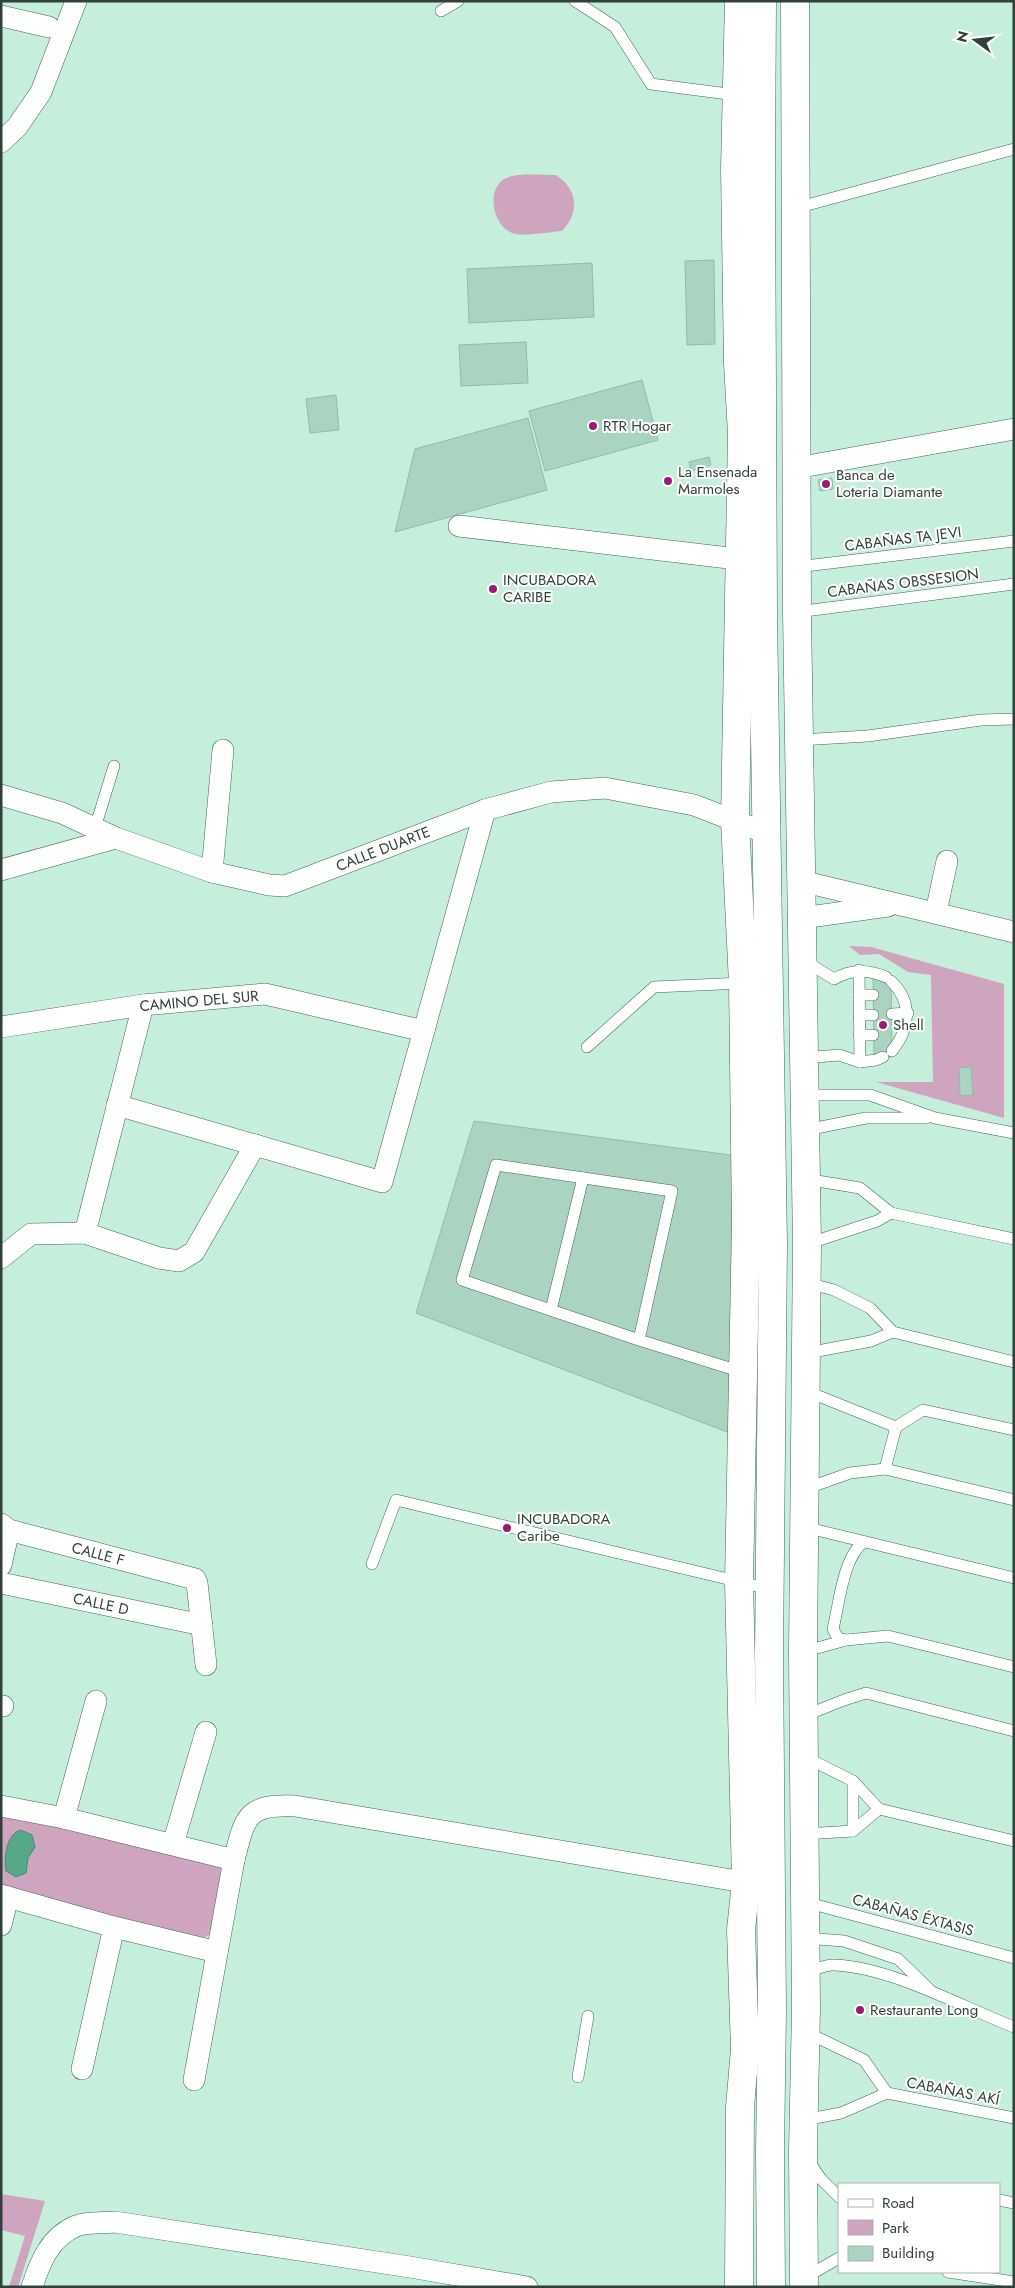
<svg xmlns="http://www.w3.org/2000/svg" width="1015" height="2288" font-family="Jost,sans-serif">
<rect width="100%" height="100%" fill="#c5eedb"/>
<g fill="#cea4be">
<path d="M556,175C578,190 580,212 562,231C550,232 522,237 512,233C491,225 485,184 509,177C521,173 543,175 556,175Z"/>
<polygon points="849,946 871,947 1004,984 1004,1118 876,1082 933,1082 931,975 908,972 879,954 860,955"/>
<polygon points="1,1813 219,1866 222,1869 212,1934 202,1938 1,1890"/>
<polygon points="1,2194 45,2201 18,2287 9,2287 25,2236 1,2230"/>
</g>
<path fill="#56a988" stroke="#4b8a71" d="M21,1830L32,1835L35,1847L28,1858L26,1873L16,1877L6,1871C4,1857 6,1834 21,1830Z"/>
<g fill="#aad3c0" stroke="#93bba9">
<polygon points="714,260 715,344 687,345 685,261"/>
<polygon points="592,263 594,317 469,323 467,269"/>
<polygon points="526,342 528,383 461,386 459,345"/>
<polygon points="642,380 658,440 545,471 529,411"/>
<polygon points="336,395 339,430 310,433 306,399"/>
<polygon points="528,418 547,490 395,532 415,449"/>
<polygon points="709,457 711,465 691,471 689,462"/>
<polygon points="832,478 833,489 820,491 818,480"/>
<polygon points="873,977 891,977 892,1057 874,1057"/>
<polygon points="971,1067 973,1095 960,1096 959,1068"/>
<polygon points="474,1121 738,1156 735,1435 416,1313"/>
</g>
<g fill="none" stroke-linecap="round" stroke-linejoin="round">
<defs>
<g id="lane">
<polyline points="575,1 615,27 651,84 736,95"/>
<polyline points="441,11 458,1"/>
<polyline points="796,208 1014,149"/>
<polyline points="797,567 1014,541"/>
<polyline points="797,612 1014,584"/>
<polyline points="799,740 868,736 981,720 1014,719"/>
<polyline points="95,828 114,766"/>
<path d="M805,961L834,979C851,969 867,969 886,977"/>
<polyline points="859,970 860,1062"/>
<path d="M891,981C913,1002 910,1029 892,1051"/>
<polyline points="859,995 873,995"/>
<polyline points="892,1014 908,1013"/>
<polyline points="859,1015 873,1015"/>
<polyline points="859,1035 873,1035"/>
<polyline points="587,1047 654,987 743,983"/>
<polyline points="804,1058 839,1055 860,1062 876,1060 883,1057"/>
<polyline points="803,1095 870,1095 935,1118 1014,1133"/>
<polyline points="806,1130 866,1118 926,1118"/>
<polyline points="805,1179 860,1188 891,1213 1014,1239"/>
<polyline points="807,1244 877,1221 891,1213"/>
<polyline points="807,1283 834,1290 870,1308 893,1332 1014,1362"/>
<polyline points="551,1310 583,1178"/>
<polyline points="639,1340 672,1191 496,1165 462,1280 639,1340 742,1372"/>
<polyline points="807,1353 871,1341 893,1332"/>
<polyline points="806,1391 896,1427 923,1410 1014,1430"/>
<polyline points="885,1469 896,1427"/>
<polyline points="805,1489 850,1473 885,1469 1014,1500"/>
<polyline points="804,1527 1014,1578"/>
<polyline points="372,1564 396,1500 770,1589"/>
<path d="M846,1640L838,1638L833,1629C839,1605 843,1556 864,1542"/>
<polyline points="803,1652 846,1640 888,1636 1014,1667"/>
<polyline points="804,1716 844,1700 866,1693 1014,1731"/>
<polyline points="805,1757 853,1781 879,1809 1014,1841"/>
<polyline points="853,1831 853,1781"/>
<polyline points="804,1834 853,1831 879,1809"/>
<polyline points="805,1902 1014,1958"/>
<polyline points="804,1938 844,1941 898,1959 929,1989"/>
<path d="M805,1973C814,1970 826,1964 835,1965C893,1968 960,2006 1014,2027"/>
<polyline points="806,2032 864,2060 887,2093"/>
<polyline points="578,2077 588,2016"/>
<polyline points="804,2120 841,2113 887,2093 1014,2118"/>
<polyline points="808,2160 821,2179 839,2197"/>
<polyline points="999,2200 1014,2203"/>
<polyline points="948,2272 1014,2282"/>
<polyline points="806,2277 839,2258"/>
</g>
<g id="street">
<polyline points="1,16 49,27"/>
<polyline points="1,142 17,127 41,92 76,1"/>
<polyline points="796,468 1014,429"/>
<polyline points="459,526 754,561"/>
<polyline points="1,795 62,813 116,838"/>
<polyline points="1,870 116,838 212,872 269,885 285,886 485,810 551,792 605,788 694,805 766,833"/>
<polyline points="212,872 223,750"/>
<polyline points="801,881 1014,932"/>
<polyline points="936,912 947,861"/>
<polyline points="802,918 888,906"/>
<polyline points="1,1027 143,1005 265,994 424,1031"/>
<polyline points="117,1105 382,1182 485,810"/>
<polyline points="85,1233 143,1005"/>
<polyline points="1,1258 31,1234 85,1233 159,1258 179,1261 194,1252 255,1145"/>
<polyline points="1,1524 9,1530 195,1579 197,1583 206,1665"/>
<polyline points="1,1565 9,1530"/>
<polyline points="1,1583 202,1625"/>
<polyline points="1,1706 3,1706"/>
<polyline points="1,1806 64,1818 234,1860"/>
<polyline points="64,1818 96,1701"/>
<polyline points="173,1844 206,1732"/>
<polyline points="1,1895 114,1927 217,1952"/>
<polyline points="1,1925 8,1897"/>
<polyline points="82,2069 114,1927"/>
<path d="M194,2080L234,1860C245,1817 246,1804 295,1806L761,1885"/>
<path d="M32,2287C40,2262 50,2237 76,2226C87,2222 103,2223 115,2222L410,2267L527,2287"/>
</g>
<polyline id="secondary" points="739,1 735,168 738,363 742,434 735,821 743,983 746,1222 739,1582 746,1882 741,1930 745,2049 740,2107 739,2287"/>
<g id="primary">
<polyline points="762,1 761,169 763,614 773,1245 769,1653 772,2010 770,2153 771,2287"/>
<polyline points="795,1 797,612 807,1244 803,1652 806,2009 803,2152 804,2287"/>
</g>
</defs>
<use href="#lane" stroke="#416656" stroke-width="12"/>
<use href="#street" stroke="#416656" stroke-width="22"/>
<use href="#secondary" stroke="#416656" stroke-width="29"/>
<use href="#primary" stroke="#416656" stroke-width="29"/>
<use href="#lane" stroke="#fff" stroke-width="11"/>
<use href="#street" stroke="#fff" stroke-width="21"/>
<use href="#secondary" stroke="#fff" stroke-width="28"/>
<use href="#primary" stroke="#fff" stroke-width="28"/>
</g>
<g fill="#971c75" stroke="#fff" stroke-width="2">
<circle cx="593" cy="426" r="5"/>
<circle cx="668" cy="481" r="5"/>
<circle cx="826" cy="484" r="5"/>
<circle cx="493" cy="589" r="5"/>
<circle cx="883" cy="1025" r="5"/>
<circle cx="507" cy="1528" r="5"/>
<circle cx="860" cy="2010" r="5"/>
</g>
<g text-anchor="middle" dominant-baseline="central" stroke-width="4" stroke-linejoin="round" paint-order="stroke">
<g font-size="15" fill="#31413a" stroke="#fff" text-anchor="start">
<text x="603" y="426">RTR Hogar</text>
<text x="678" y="472">La Ensenada<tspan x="678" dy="17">Marmoles</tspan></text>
<text x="836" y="475">Banca de<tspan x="836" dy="17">Loteria Diamante</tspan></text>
<text x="503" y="580">INCUBADORA<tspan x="503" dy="17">CARIBE</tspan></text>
<text x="893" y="1025">Shell</text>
<text x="517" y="1519">INCUBADORA<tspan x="517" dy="17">Caribe</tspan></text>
<text x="870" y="2010">Restaurante Long</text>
</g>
<g font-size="15" fill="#31413a" stroke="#fff">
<text transform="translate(903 539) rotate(-7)">CABAÑAS TA JEVI</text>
<text transform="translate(903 583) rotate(-7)">CABAÑAS OBSSESION</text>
<text transform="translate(383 849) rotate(-21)">CALLE DUARTE</text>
<text transform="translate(199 1001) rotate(-5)">CAMINO DEL SUR</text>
<text transform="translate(98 1554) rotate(15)">CALLE F</text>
<text transform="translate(101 1604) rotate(12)">CALLE D</text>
<text transform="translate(913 1915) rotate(15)">CABAÑAS ÉXTASIS</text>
<text transform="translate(953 2091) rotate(11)">CABAÑAS AKÍ</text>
</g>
</g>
<rect width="1015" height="2288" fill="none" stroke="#31413a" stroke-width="5"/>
<rect x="838" y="2183" width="162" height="90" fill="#ffffff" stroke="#adb3b0"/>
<rect x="848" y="2199" width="25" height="8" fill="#ffffff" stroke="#adb3b0"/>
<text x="882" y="2208" font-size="15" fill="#31413a">Road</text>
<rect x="848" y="2220" width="25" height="15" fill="#cea4be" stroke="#adb3b0"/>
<text x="882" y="2233" font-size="15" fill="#31413a">Park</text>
<rect x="848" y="2246" width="25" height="15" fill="#aad3c0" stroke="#adb3b0"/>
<text x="882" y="2258" font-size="15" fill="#31413a">Building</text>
<g transform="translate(975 40) rotate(285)" stroke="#ffffff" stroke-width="4" paint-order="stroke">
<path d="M0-4L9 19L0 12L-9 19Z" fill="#31413a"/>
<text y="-8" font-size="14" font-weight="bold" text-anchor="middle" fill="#31413a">N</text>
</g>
</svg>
